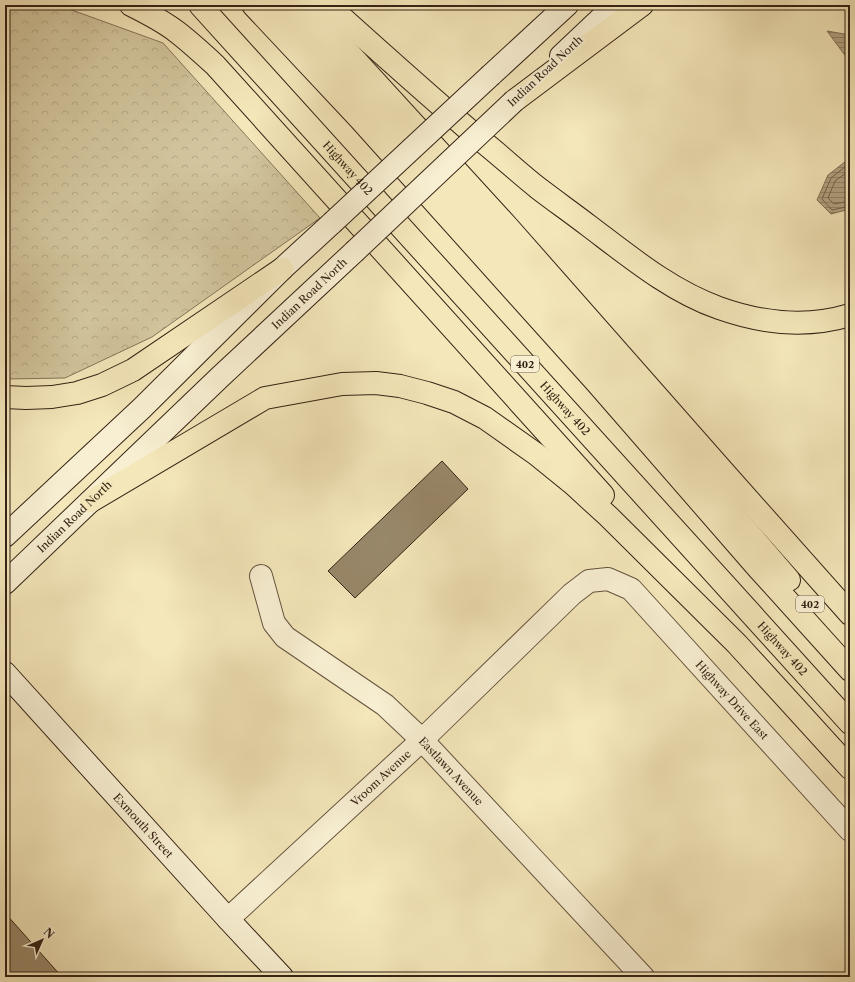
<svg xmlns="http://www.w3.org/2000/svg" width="855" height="982" font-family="'Libre Caslon Text',serif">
<defs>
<pattern id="forest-crowns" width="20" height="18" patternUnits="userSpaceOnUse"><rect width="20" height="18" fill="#d3c69e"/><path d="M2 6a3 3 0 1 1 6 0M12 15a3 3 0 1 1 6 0" fill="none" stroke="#b6aa87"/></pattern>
<pattern id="water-rules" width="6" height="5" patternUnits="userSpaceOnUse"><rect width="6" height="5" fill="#b3a482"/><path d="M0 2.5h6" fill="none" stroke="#928569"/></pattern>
</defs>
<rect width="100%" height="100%" fill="#f4e7ba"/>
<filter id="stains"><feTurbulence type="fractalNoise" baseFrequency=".005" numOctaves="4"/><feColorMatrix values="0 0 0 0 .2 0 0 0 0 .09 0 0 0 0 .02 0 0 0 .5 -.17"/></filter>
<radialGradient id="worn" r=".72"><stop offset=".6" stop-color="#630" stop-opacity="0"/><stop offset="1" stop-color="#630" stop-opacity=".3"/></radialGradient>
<polygon fill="url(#forest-crowns)" stroke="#847459" points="5,5 51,5 69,9 163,43 320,218 152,337 65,378 5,379"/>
<g fill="url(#water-rules)" stroke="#807056">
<polygon points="827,31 850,35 850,62 847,58"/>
<polygon points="850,158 850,209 831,214 817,200 828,175"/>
</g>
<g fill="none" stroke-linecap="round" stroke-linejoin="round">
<g stroke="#74634b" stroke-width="1">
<polyline points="850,163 831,178 822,199 832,210 850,206"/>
<polyline points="850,170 835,181 828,198 834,204 850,201"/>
</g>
</g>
<g fill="#98886a" stroke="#342214">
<polygon points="442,461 468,489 355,598 328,571"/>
<polygon points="5,913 62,977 5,977"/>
</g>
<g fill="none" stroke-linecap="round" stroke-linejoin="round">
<defs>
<g id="street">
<path id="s1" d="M261,576L274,623L285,637L385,705L422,740L643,977"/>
<path id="s2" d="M228,919L422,740L572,594L589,581L608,579L631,589L850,830"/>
</g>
<g id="secondary">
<polyline points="561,56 615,5"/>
<polyline points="491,75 567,5"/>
<polyline points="5,536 142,408 282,269 332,223"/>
<path id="s3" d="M5,583L220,377L354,252"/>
<path id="s4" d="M5,673L228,919L282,977"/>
</g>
<g id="highway">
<path d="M131,5C147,13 163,21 177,32C190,42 202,53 215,65L603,495"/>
<path id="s5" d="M200,5L850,723"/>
<polyline points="253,5 359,118 596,382 758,568 850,670"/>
<polyline points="278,5 372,105 613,374 789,580"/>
<polyline points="305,5 507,226 722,470 850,614"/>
<path d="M328,5C379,51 430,97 482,141C501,156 519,173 538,188C555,201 572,213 589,226C630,257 671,291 719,308C761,323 807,328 850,315"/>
<polyline points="514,101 642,5"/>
<polyline points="5,397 26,398 52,397 77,393 102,385 133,370 282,269"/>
<polyline points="91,501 265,398 342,384 376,383 400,386 427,393 454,402 485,418 536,454 573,484 608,516 737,644 850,768"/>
</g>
</defs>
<use href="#street" stroke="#64533e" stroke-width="24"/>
<use href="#secondary" stroke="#342214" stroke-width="24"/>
<use href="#highway" stroke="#342214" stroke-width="24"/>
<use href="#street" stroke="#f8efd2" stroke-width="22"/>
<use href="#secondary" stroke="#f8efd2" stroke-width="22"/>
<use href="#highway" stroke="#f4e7ba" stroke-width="22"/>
<defs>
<g id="secondary-bridge">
<polyline points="332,223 491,75"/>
<polyline points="354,252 514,101"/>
</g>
</defs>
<use href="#secondary-bridge" stroke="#342214" stroke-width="24" stroke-linecap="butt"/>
<use href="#secondary-bridge" stroke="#f8efd2" stroke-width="22"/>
</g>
<g text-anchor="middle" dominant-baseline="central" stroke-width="4" stroke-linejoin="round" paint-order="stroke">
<g fill="#f8efd2" stroke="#6f604d" stroke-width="1">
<rect x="511" y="356" width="28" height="16" rx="3"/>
<rect x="796" y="596" width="28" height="16" rx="3"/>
</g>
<g font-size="10" font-weight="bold" fill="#342214">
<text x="525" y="364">402</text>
<text x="810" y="604">402</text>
</g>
<g font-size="11" fill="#342214" stroke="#f8efd2">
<text transform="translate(545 71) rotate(-43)">Indian Road North</text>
<text stroke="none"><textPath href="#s5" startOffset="220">Highway 402</textPath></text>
<text stroke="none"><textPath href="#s3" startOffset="420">Indian Road North</textPath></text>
<text stroke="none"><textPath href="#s5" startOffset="544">Highway 402</textPath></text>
<text stroke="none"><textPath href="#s3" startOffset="96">Indian Road North</textPath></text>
<text stroke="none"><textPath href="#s5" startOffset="868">Highway 402</textPath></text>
<text stroke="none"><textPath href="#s2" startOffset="689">Highway Drive East</textPath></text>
<text stroke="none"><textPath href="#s1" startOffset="281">Eastlawn Avenue</textPath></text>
<text stroke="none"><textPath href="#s2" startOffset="208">Vroom Avenue</textPath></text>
<text stroke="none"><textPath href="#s4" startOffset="206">Exmouth Street</textPath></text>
</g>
</g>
<rect width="855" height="982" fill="none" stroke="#f4e7ba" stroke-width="20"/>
<rect x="6" y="6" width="843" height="970" fill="none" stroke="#342214" stroke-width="2"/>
<rect x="10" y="10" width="835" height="962" fill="none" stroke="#342214"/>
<g transform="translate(42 940) rotate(45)" stroke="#f8efd2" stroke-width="3" paint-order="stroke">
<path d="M0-3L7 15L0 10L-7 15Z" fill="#342214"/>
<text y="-6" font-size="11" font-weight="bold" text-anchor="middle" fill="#342214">N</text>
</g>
<rect width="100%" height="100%" filter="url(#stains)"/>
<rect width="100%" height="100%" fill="url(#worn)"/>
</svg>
